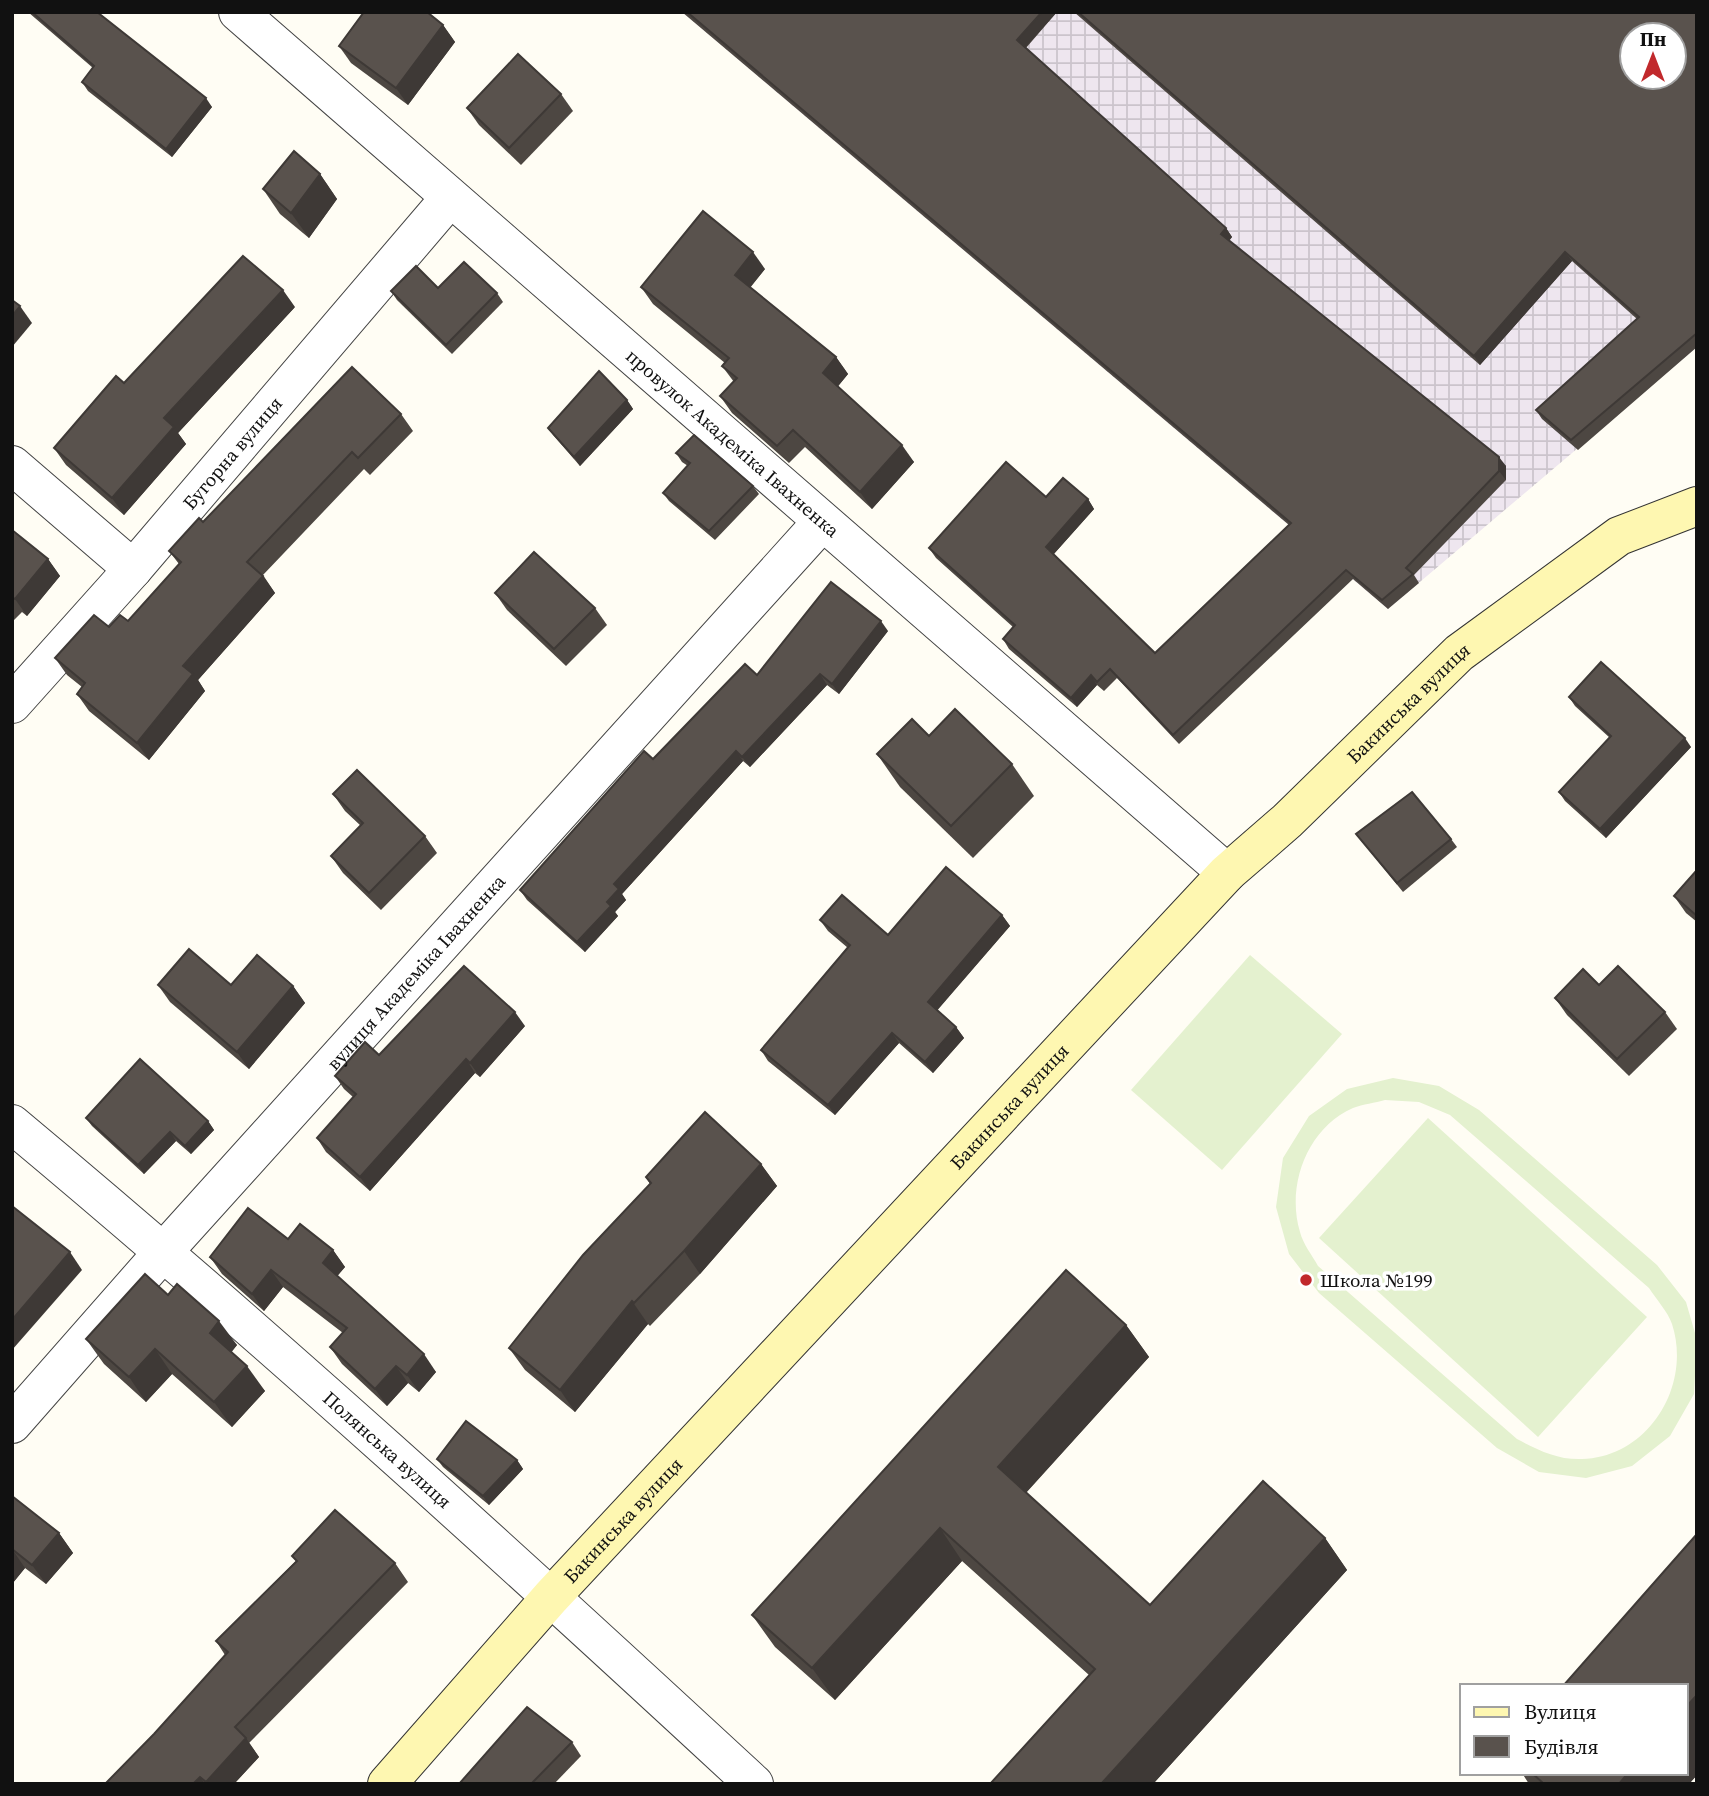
<svg xmlns="http://www.w3.org/2000/svg" width="1709" height="1796" font-family="'Source Serif 4',serif">
<defs>
<pattern id="industrial-grid" width="8" height="8" patternUnits="userSpaceOnUse" patternTransform="scale(1.75)"><rect width="8" height="8" fill="#eee6ef"/><path d="M0 4h8M4 0v8" fill="none" stroke="#cbc4cc"/></pattern>
</defs>
<rect width="100%" height="100%" fill="#fffdf4"/>
<path fill="url(#industrial-grid)" fill-rule="evenodd" d="M682,12H1697V347L1388,609ZM1632,35H1674V77H1632Z"/>
<g fill="#e4f1cf" fill-rule="evenodd">
<polygon points="1250,955 1342,1034 1222,1170 1131,1090"/>
<path d="M1393,1078L1439,1086L1479,1110L1657,1265L1686,1302L1697,1340L1694,1394L1670,1436L1632,1466L1586,1478L1539,1472L1497,1448L1319,1293L1289,1254L1276,1207L1283,1158L1309,1116L1347,1089ZM1385,1100L1419,1102L1450,1115L1649,1288C1656,1299 1668,1312 1672,1324C1692,1385 1649,1457 1582,1459C1558,1460 1538,1450 1517,1439L1318,1266C1312,1255 1303,1244 1300,1232C1286,1186 1307,1128 1353,1108C1363,1104 1375,1103 1385,1100Z"/>
<polygon points="1428,1118 1647,1317 1538,1437 1319,1238"/>
</g>
<g fill="none" stroke-linecap="round" stroke-linejoin="round">
<defs>
<g id="street">
<path id="s1" d="M238,12L1227,873"/>
<polyline points="12,465 133,569"/>
<path id="s2" d="M12,704L133,569L449,199"/>
<path id="s3" d="M12,1124C266,1336 511,1559 754,1784"/>
<path id="s4" d="M12,1424L164,1251L822,522"/>
</g>
<g id="secondary">
<path id="s5" d="M387,1784L551,1597L1227,873L1287,821L1459,653L1619,536L1697,506"/>
</g>
</defs>
<use href="#street" stroke="#444" stroke-width="40"/>
<use href="#secondary" stroke="#333" stroke-width="40"/>
<use href="#street" stroke="#fff" stroke-width="38"/>
<use href="#secondary" stroke="#fef7b1" stroke-width="38"/>
</g>
<g fill="#4d4742">
<polygon points="28,12 101,12 99,14 212,107 172,157 88,91 82,82 93,68"/>
<polygon points="682,12 1057,12 1026,48 1226,228 1232,237 1229,241 1506,466 1506,480 1414,575 1419,583 1388,609 1353,579 1179,744 1117,678 1104,691 1097,685 1077,707 1009,649 1003,639 1013,627 936,558 929,548 1046,497 1088,499 1094,509 1053,555 1155,653 1289,525"/>
<polygon points="1074,12 1697,12 1697,347 1578,450 1542,419 1536,410 1637,319 1572,261 1480,365"/>
<polygon points="443,25 455,42 408,105 351,63 339,46"/>
<polygon points="561,94 573,111 521,165 479,125 467,108"/>
<polygon points="320,174 337,199 309,238 280,214 263,189"/>
<polygon points="765,269 750,288 836,357 848,374 838,386 914,462 872,509 805,447 789,463 732,413 720,396 734,382 722,366 725,363 653,304 641,287"/>
<polygon points="438,288 497,293 503,302 452,354 397,300 391,291"/>
<polygon points="295,307 178,433 186,444 124,515 66,465 54,448 124,383"/>
<polygon points="627,400 633,409 580,466 554,436 548,428"/>
<polygon points="401,414 413,431 370,475 364,469 263,575 275,593 198,680 205,691 149,760 89,711 77,694 82,687 67,675 55,658 109,627 128,621 179,564 169,551 203,522"/>
<polygon points="676,453 753,486 759,494 715,540 669,501 663,493 688,466 682,462"/>
<polygon points="12,530 48,559 60,576 27,616 22,612 12,622"/>
<polygon points="495,593 595,608 607,625 566,666 507,610"/>
<polygon points="888,631 839,694 827,685 750,767 743,761 622,894 626,900 615,912 618,916 585,952 527,900 520,890 653,759 757,675"/>
<polygon points="1569,697 1691,747 1606,838 1565,801 1559,792 1610,738 1575,706"/>
<polygon points="929,736 1012,764 1034,796 973,858 900,787 877,754"/>
<polygon points="333,794 425,836 437,853 381,910 343,873 331,856 361,826 345,811"/>
<polygon points="1356,834 1451,839 1457,847 1403,892"/>
<polygon points="1697,870 1697,922 1686,913 1674,896"/>
<polygon points="1002,915 1010,926 937,1010 956,1027 964,1038 933,1073 899,1043 835,1115 768,1061 761,1050 848,948 828,931 820,920 888,935"/>
<polygon points="158,985 293,986 305,1003 249,1069 170,1002"/>
<polygon points="1599,985 1665,1012 1677,1029 1629,1076 1567,1015 1555,998"/>
<polygon points="525,1026 480,1077 475,1073 370,1191 326,1152 317,1138 353,1097 344,1089 335,1076 379,1055"/>
<polygon points="86,1118 208,1121 214,1130 191,1154 176,1141 144,1174 92,1126"/>
<polygon points="761,1164 777,1186 700,1274 650,1326 648,1324 575,1412 525,1370 509,1348 650,1184 646,1177"/>
<polygon points="288,1239 333,1250 345,1267 337,1276 436,1372 419,1392 408,1383 387,1406 342,1364 330,1347 343,1333 283,1287 264,1311 222,1274 210,1257"/>
<polygon points="168,1295 237,1345 231,1352 265,1391 232,1427 172,1374 146,1402 104,1364 86,1339"/>
<polygon points="1126,1325 1149,1357 1026,1493 1150,1605 1325,1538 1347,1570 1153,1784 990,1784 1089,1675 962,1561 835,1700 775,1647 752,1615"/>
<polygon points="437,1459 517,1460 523,1469 489,1505 443,1467"/>
<polygon points="12,1496 59,1533 73,1553 46,1584 25,1568 12,1584"/>
<polygon points="1697,1534 1697,1775 1689,1784 1529,1784 1522,1773 1686,1773"/>
<polygon points="292,1556 395,1563 408,1582 249,1743 259,1757 234,1784 105,1784 154,1734 225,1655 216,1641 296,1561"/>
<polygon points="572,1742 581,1756 554,1784 459,1784"/>
</g>
<g fill="#3e3936">
<polygon points="1042,12 1057,12 1024,49 1017,40"/>
<polygon points="443,25 455,42 408,105 396,88"/>
<polygon points="206,98 212,107 172,157 166,149"/>
<polygon points="320,174 337,199 309,238 291,213"/>
<polygon points="1226,228 1232,237 1227,243 1221,234"/>
<polygon points="753,252 765,269 746,292 735,275"/>
<polygon points="1565,252 1572,261 1480,365 1474,356"/>
<polygon points="283,290 295,307 178,433 186,444 124,515 112,498 164,418"/>
<polygon points="20,306 32,323 12,347 12,316"/>
<polygon points="836,357 848,374 835,390 823,373"/>
<polygon points="627,400 633,409 580,466 574,457"/>
<polygon points="902,445 914,462 872,509 860,492"/>
<polygon points="1499,457 1506,466 1506,480 1499,471"/>
<polygon points="1088,499 1094,509 1052,556 1046,547"/>
<polygon points="48,559 60,576 27,616 15,599"/>
<polygon points="263,576 275,593 198,680 205,691 149,760 137,743 183,666"/>
<polygon points="881,621 888,631 839,694 832,684"/>
<polygon points="820,674 827,685 750,767 742,757"/>
<polygon points="1091,675 1097,685 1077,707 1071,698"/>
<polygon points="1685,738 1691,747 1606,838 1600,829"/>
<polygon points="736,751 743,761 622,894 626,900 615,912 618,916 585,952 577,942 607,902 614,884"/>
<polygon points="1002,915 1010,926 935,1013 928,1002"/>
<polygon points="293,986 305,1003 249,1069 237,1052"/>
<polygon points="515,1012 525,1026 480,1077 470,1063"/>
<polygon points="956,1027 964,1038 933,1073 925,1062"/>
<polygon points="892,1033 899,1043 835,1115 828,1105"/>
<polygon points="466,1059 475,1073 370,1191 360,1177"/>
<polygon points="208,1121 214,1130 191,1154 185,1146"/>
<polygon points="170,1132 176,1141 144,1174 138,1165"/>
<polygon points="761,1164 777,1186 700,1274 684,1251"/>
<polygon points="333,1250 345,1267 334,1280 323,1263"/>
<polygon points="70,1252 82,1270 12,1350 12,1320"/>
<polygon points="271,1270 283,1287 264,1311 252,1294"/>
<polygon points="632,1301 648,1324 575,1412 560,1390"/>
<polygon points="219,1321 237,1345 227,1358 210,1333"/>
<polygon points="1126,1325 1149,1357 1020,1499 998,1467"/>
<polygon points="155,1349 172,1374 146,1402 129,1377"/>
<polygon points="424,1354 436,1372 419,1392 407,1375"/>
<polygon points="247,1366 265,1391 232,1427 214,1402"/>
<polygon points="396,1366 408,1383 387,1406 375,1389"/>
<polygon points="517,1460 523,1469 489,1505 483,1496"/>
<polygon points="940,1528 962,1561 835,1700 812,1668"/>
<polygon points="59,1533 73,1553 46,1584 32,1565"/>
<polygon points="1325,1538 1347,1570 1153,1784 1101,1784"/>
<polygon points="12,1549 25,1568 12,1584"/>
<polygon points="1697,1695 1697,1775 1689,1784 1619,1784 1628,1773 1686,1773 1686,1707"/>
<polygon points="246,1738 259,1757 234,1784 207,1784 206,1782"/>
<polygon points="200,1777 205,1784 193,1784"/>
</g>
<g fill="#59524d" stroke="#3e3936" stroke-width="2" fill-rule="evenodd">
<polygon points="32,12 97,12 206,98 166,149 82,82 94,66"/>
<polygon points="364,12 427,12 443,25 396,88 339,46"/>
<polygon points="687,12 1042,12 1017,40 1226,228 1221,234 1499,457 1499,471 1406,568 1413,574 1382,600 1346,570 1173,735 1110,669 1097,682 1091,675 1071,698 1003,639 1015,625 929,548 1006,462 1046,497 1063,478 1088,499 1046,547 1155,653 1291,523"/>
<path d="M1078,12H1697V333L1571,440L1536,410L1639,317L1565,252L1474,356ZM1632,35H1674V77H1632Z"/>
<polygon points="518,54 561,94 509,148 467,108"/>
<polygon points="294,151 320,174 291,213 263,189"/>
<polygon points="703,211 753,252 735,275 836,357 823,373 902,445 860,492 793,430 777,446 720,396 737,378 722,366 729,358 641,287"/>
<polygon points="243,256 283,290 164,418 174,427 112,498 54,448 116,376 124,383"/>
<polygon points="464,262 497,293 446,345 391,291 416,266 438,288"/>
<polygon points="12,300 20,306 12,316"/>
<polygon points="352,367 401,414 358,458 352,452 247,562 263,576 183,666 193,674 137,743 77,694 85,683 55,658 94,615 109,627 120,615 128,621 181,562 169,551 199,518 203,522"/>
<polygon points="599,371 627,400 574,457 548,428"/>
<polygon points="694,435 753,486 709,531 663,493 690,463 676,453"/>
<polygon points="12,530 48,559 15,599 12,597"/>
<polygon points="534,552 595,608 554,649 495,593"/>
<polygon points="831,582 881,621 832,684 820,674 742,757 736,751 614,884 619,889 607,902 611,906 577,942 520,890 644,751 653,759 745,664 757,675"/>
<polygon points="1601,662 1685,738 1600,829 1559,792 1611,736 1569,697"/>
<polygon points="955,709 1012,764 951,826 877,754 912,719 929,736"/>
<polygon points="357,770 425,836 369,893 331,856 363,823 333,794"/>
<polygon points="1412,792 1451,839 1397,883 1356,834"/>
<polygon points="946,867 1002,915 928,1002 956,1027 925,1062 892,1033 828,1105 761,1050 850,945 820,920 842,895 888,935"/>
<polygon points="1697,870 1697,916 1674,896"/>
<polygon points="189,949 231,985 257,955 293,986 237,1052 158,985"/>
<polygon points="464,966 515,1012 470,1063 466,1059 360,1177 317,1138 356,1094 335,1076 365,1042 379,1055"/>
<polygon points="1618,966 1665,1012 1617,1059 1555,998 1583,969 1599,985"/>
<polygon points="140,1059 208,1121 185,1146 170,1132 138,1165 86,1118"/>
<polygon points="705,1112 761,1164 684,1251 634,1303 632,1301 560,1390 509,1348 583,1255 651,1183 646,1177"/>
<polygon points="12,1206 70,1252 12,1320"/>
<polygon points="248,1208 288,1239 300,1224 333,1250 323,1263 424,1354 407,1375 396,1366 375,1389 330,1347 347,1328 271,1270 252,1294 210,1257"/>
<polygon points="1066,1270 1126,1325 998,1467 1150,1605 1263,1481 1325,1538 1101,1784 990,1784 1095,1669 940,1528 812,1668 752,1615"/>
<polygon points="145,1274 168,1295 177,1284 219,1321 210,1333 247,1366 214,1402 155,1349 129,1377 86,1339"/>
<polygon points="466,1421 517,1460 483,1496 437,1459"/>
<polygon points="12,1496 59,1533 32,1565 12,1549"/>
<polygon points="335,1510 395,1563 235,1727 246,1738 206,1782 200,1777 193,1784 105,1784 154,1734 228,1652 216,1641 297,1561 292,1556"/>
<polygon points="1697,1534 1697,1695 1686,1707 1686,1686 1563,1686"/>
<polygon points="527,1707 572,1742 531,1784 459,1784"/>
<polygon points="1532,1773 1628,1773 1619,1784 1544,1784"/>
</g>
<circle fill="#c1292c" stroke="#fff" stroke-width="2.5" cx="1306" cy="1280" r="7"/>
<g text-anchor="middle" dominant-baseline="central" stroke-width="7" stroke-linejoin="round" paint-order="stroke">
<g font-size="19" fill="#111" stroke="#fff">
<text stroke="none"><textPath href="#s1" startOffset="656">провулок Академіка Івахненка</textPath></text>
<text stroke="none"><textPath href="#s2" startOffset="334">Бугорна вулиця</textPath></text>
<text stroke="none"><textPath href="#s5" startOffset="1488">Бакинська вулиця</textPath></text>
<text stroke="none"><textPath href="#s4" startOffset="606">вулиця Академіка Івахненка</textPath></text>
<text stroke="none"><textPath href="#s5" startOffset="920">Бакинська вулиця</textPath></text>
<text stroke="none"><textPath href="#s3" startOffset="497">Полянська вулиця</textPath></text>
<text stroke="none"><textPath href="#s5" startOffset="354">Бакинська вулиця</textPath></text>
</g>
<g font-size="19" fill="#111" stroke="#fff" text-anchor="start">
<text x="1320" y="1280">Школа №199</text>
</g>
</g>
<rect width="1709" height="1796" fill="none" stroke="#111111" stroke-width="28"/>
<rect x="1460" y="1684" width="228" height="91" fill="#ffffff" stroke="#a0a0a0" stroke-width="2"/>
<rect x="1474" y="1707" width="35" height="10" fill="#fef7b1" stroke="#a0a0a0" stroke-width="2"/>
<text x="1524" y="1719" font-size="21" fill="#111111">Вулиця</text>
<rect x="1474" y="1736" width="35" height="21" fill="#59524d" stroke="#a0a0a0" stroke-width="2"/>
<text x="1524" y="1754" font-size="21" fill="#111111">Будівля</text>
<g transform="translate(1653 56)"><circle r="33" fill="#ffffff" stroke="#a0a0a0" stroke-width="2"/>
<path d="M0-5L12 26L0 18L-12 26Z" fill="#c1292c"/>
<text y="-10" font-size="19" font-weight="bold" text-anchor="middle" fill="#111111">Пн</text>
</g>
</svg>
